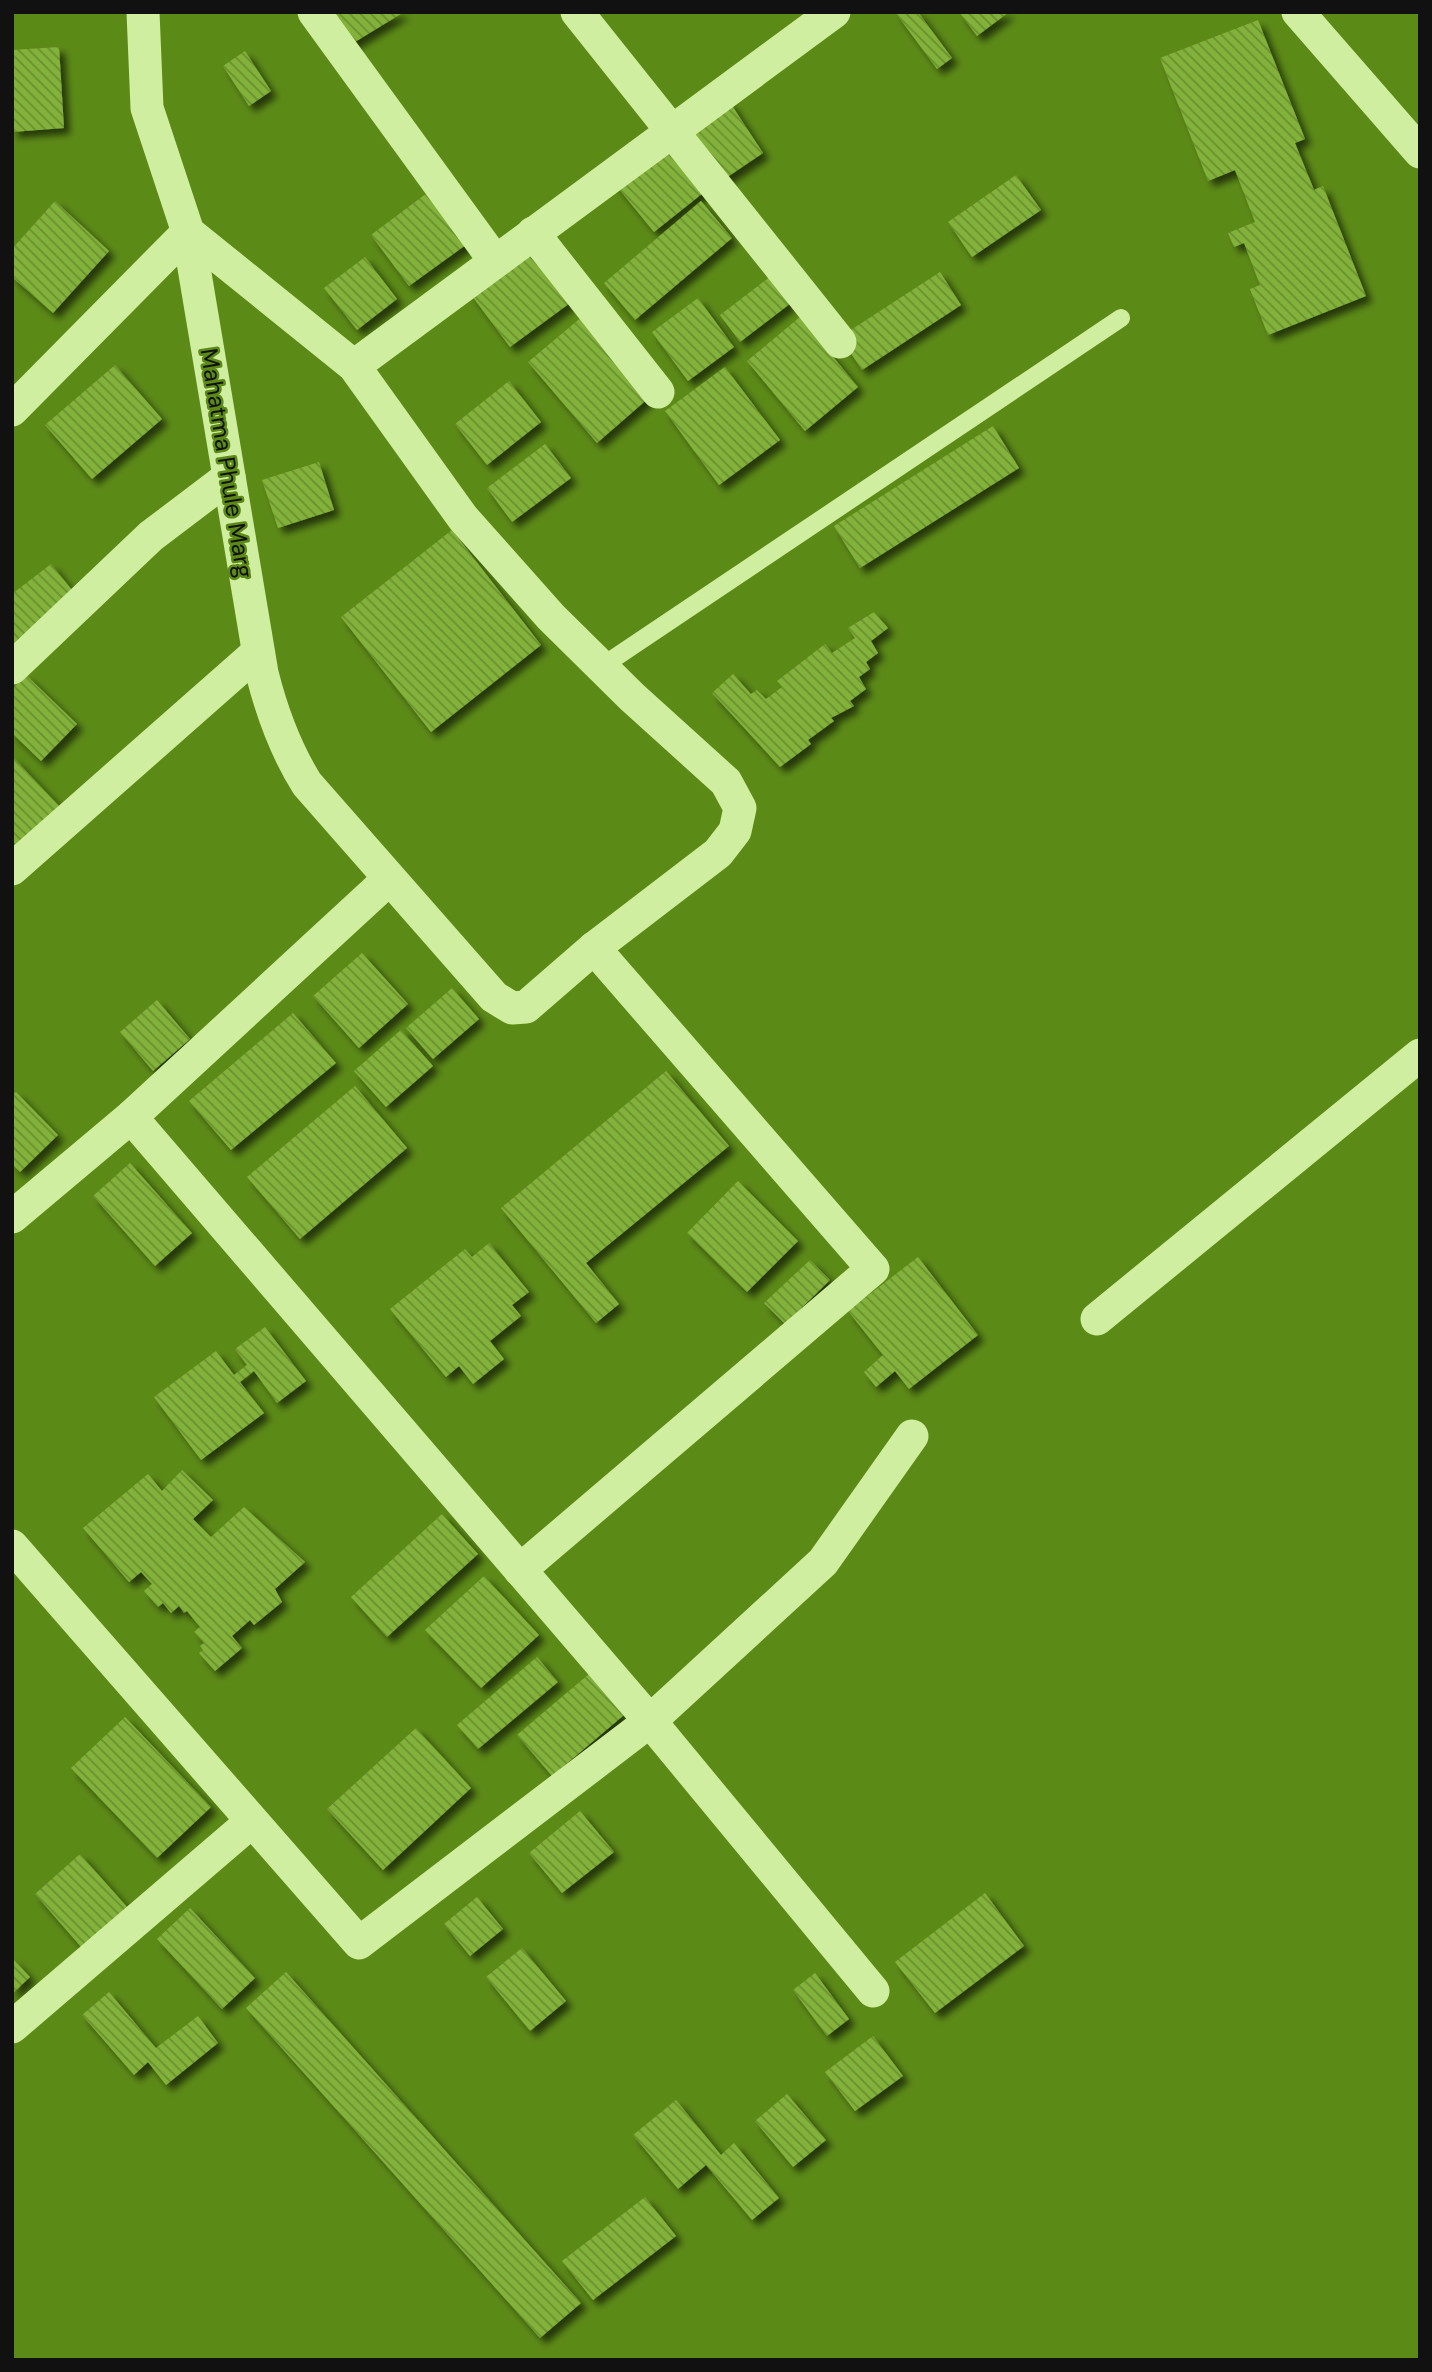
<svg xmlns="http://www.w3.org/2000/svg" width="1432" height="2372" font-family="'DM Sans',sans-serif">
<defs>
<pattern id="building-back-hatch" width="6" height="6" patternUnits="userSpaceOnUse" patternTransform="scale(1.75)"><rect width="6" height="6" fill="#83b23b"/><path d="M-1 5l2 2M0 0l6 6M5-1l2 2" fill="none" stroke="#6a8f30"/></pattern>
<filter id="shadow"><feDropShadow dx="6" dy="6" stdDeviation="3.5" flood-color="#0009"/></filter>
</defs>
<rect width="100%" height="100%" fill="#5c8a17"/>
<g fill="url(#building-back-hatch)" filter="url(#shadow)">
<polygon points="331,12 404,12 350,45"/>
<polygon points="895,12 918,12 952,58 937,69"/>
<polygon points="959,12 1009,12 977,36"/>
<polygon points="1258,20 1305,139 1295,143 1314,190 1323,186 1366,296 1268,335 1250,289 1260,285 1244,243 1234,247 1228,233 1255,222 1235,170 1208,181 1160,58"/>
<polygon points="59,47 64,128 12,132 12,50"/>
<polygon points="245,51 271,91 249,106 223,66"/>
<polygon points="729,101 763,153 720,182 686,129"/>
<polygon points="669,140 708,189 654,232 614,183"/>
<polygon points="1016,175 1041,210 972,257 948,222"/>
<polygon points="435,187 474,239 409,286 371,235"/>
<polygon points="55,201 109,251 53,313 12,277 12,249"/>
<polygon points="701,201 732,238 635,320 604,283"/>
<polygon points="529,248 570,303 510,347 469,292"/>
<polygon points="365,257 397,299 357,330 324,288"/>
<polygon points="940,272 961,305 862,370 840,337"/>
<polygon points="771,276 791,303 740,342 720,315"/>
<polygon points="698,298 734,347 688,381 652,332"/>
<polygon points="583,316 651,396 597,443 528,362"/>
<polygon points="800,317 858,387 805,431 747,361"/>
<polygon points="115,365 162,419 92,479 45,425"/>
<polygon points="725,367 780,440 719,485 665,411"/>
<polygon points="509,381 541,422 487,465 455,424"/>
<polygon points="993,426 1019,468 860,568 834,526"/>
<polygon points="545,444 571,478 512,522 487,488"/>
<polygon points="319,462 334,510 278,528 262,480"/>
<polygon points="452,530 541,645 431,732 341,617"/>
<polygon points="51,564 81,601 12,649 12,594"/>
<polygon points="874,612 888,628 871,641 878,653 866,662 870,669 859,677 866,689 850,701 854,706 831,718 834,721 808,740 811,744 780,767 712,693 733,674 751,694 757,690 766,699 782,687 777,681 825,644 832,653 855,638 848,628"/>
<polygon points="26,675 77,724 41,761 12,733 12,689"/>
<polygon points="12,756 63,810 12,854"/>
<polygon points="362,953 408,1004 359,1048 313,996"/>
<polygon points="452,988 479,1019 433,1059 406,1028"/>
<polygon points="157,1000 190,1039 153,1071 120,1032"/>
<polygon points="293,1013 336,1063 231,1150 189,1101"/>
<polygon points="401,1030 433,1066 386,1107 354,1071"/>
<polygon points="666,1071 729,1146 586,1263 619,1304 596,1323 501,1208"/>
<polygon points="355,1086 407,1148 300,1239 247,1177"/>
<polygon points="16,1092 58,1135 20,1172 12,1164 12,1095"/>
<polygon points="130,1163 192,1233 155,1266 93,1196"/>
<polygon points="738,1181 798,1241 747,1292 687,1233"/>
<polygon points="489,1243 529,1292 512,1305 521,1316 490,1341 504,1359 473,1384 459,1366 446,1377 390,1309 465,1249 472,1257"/>
<polygon points="918,1257 978,1335 909,1389 895,1371 876,1387 864,1372 883,1355 848,1311"/>
<polygon points="810,1260 830,1280 785,1324 764,1303"/>
<polygon points="265,1327 306,1381 277,1403 254,1371 240,1382 264,1413 201,1460 154,1397 216,1351 234,1375 247,1365 235,1349"/>
<polygon points="182,1470 213,1500 193,1519 211,1537 244,1507 305,1562 275,1589 282,1602 254,1625 250,1620 232,1636 242,1648 215,1671 199,1653 203,1650 200,1646 204,1643 194,1632 200,1627 187,1611 184,1613 179,1606 171,1613 163,1603 158,1607 144,1591 152,1584 141,1572 129,1582 83,1528 148,1474 162,1491"/>
<polygon points="442,1514 478,1554 387,1637 351,1597"/>
<polygon points="484,1576 539,1635 481,1688 425,1630"/>
<polygon points="537,1657 558,1682 478,1749 457,1725"/>
<polygon points="589,1674 624,1715 552,1776 517,1735"/>
<polygon points="125,1717 211,1807 157,1858 71,1768"/>
<polygon points="416,1728 471,1788 383,1870 327,1809"/>
<polygon points="580,1811 614,1852 562,1893 529,1853"/>
<polygon points="80,1854 128,1908 82,1948 35,1894"/>
<polygon points="985,1893 1024,1946 935,2013 895,1962"/>
<polygon points="477,1897 503,1929 470,1956 444,1924"/>
<polygon points="190,1908 255,1978 222,2009 157,1939"/>
<polygon points="522,1948 566,2001 530,2031 486,1977"/>
<polygon points="12,1958 30,1977 12,1994"/>
<polygon points="286,1972 581,2303 540,2338 246,2008"/>
<polygon points="815,1973 849,2019 827,2036 793,1990"/>
<polygon points="109,1992 156,2048 198,2016 218,2043 166,2085 148,2062 134,2075 82,2015"/>
<polygon points="873,2036 903,2076 855,2111 825,2072"/>
<polygon points="787,2094 826,2140 793,2167 755,2121"/>
<polygon points="676,2100 721,2155 734,2143 779,2198 752,2220 706,2165 678,2189 633,2135"/>
<polygon points="645,2197 676,2236 593,2300 562,2261"/>
</g>
<g fill="none" stroke-linecap="round" stroke-linejoin="round">
<polyline stroke="#d0ee9f" stroke-width="18" points="601,667 1121,318"/>
<g stroke="#d0ee9f" stroke-width="33">
<polyline points="314,12 495,261"/>
<polyline points="577,12 840,342"/>
<polyline points="1298,12 1420,152"/>
<polyline points="533,233 658,392"/>
<polyline points="354,366 834,12"/>
<path d="M12,410L188,232L354,366L463,518L551,617L632,697L726,782L740,808L735,831L718,853L594,948L526,1007L512,1008L494,997L307,784C285,749 272,713 262,673L188,232L147,108L143,12"/>
<polyline points="12,668 151,536 229,477"/>
<polyline points="12,869 258,652"/>
<polyline points="131,1117 650,1721 873,1991"/>
<polyline points="12,1217 131,1117 389,879"/>
<polyline points="1097,1319 1420,1055"/>
<polyline points="12,1546 359,1943 650,1721 823,1562 912,1436"/>
<polyline points="520,1570 873,1269 594,948"/>
<polyline points="12,2027 251,1822"/>
</g>
</g>
<g text-anchor="middle" dominant-baseline="central" stroke-width="5" stroke-linejoin="round" paint-order="stroke">
<g font-size="24" fill="#111" stroke="#5c8a17">
<text transform="translate(227 463) rotate(81)">Mahatma Phule Marg</text>
</g>
</g>
<rect width="1432" height="2372" fill="none" stroke="#111111" stroke-width="28"/>
</svg>
